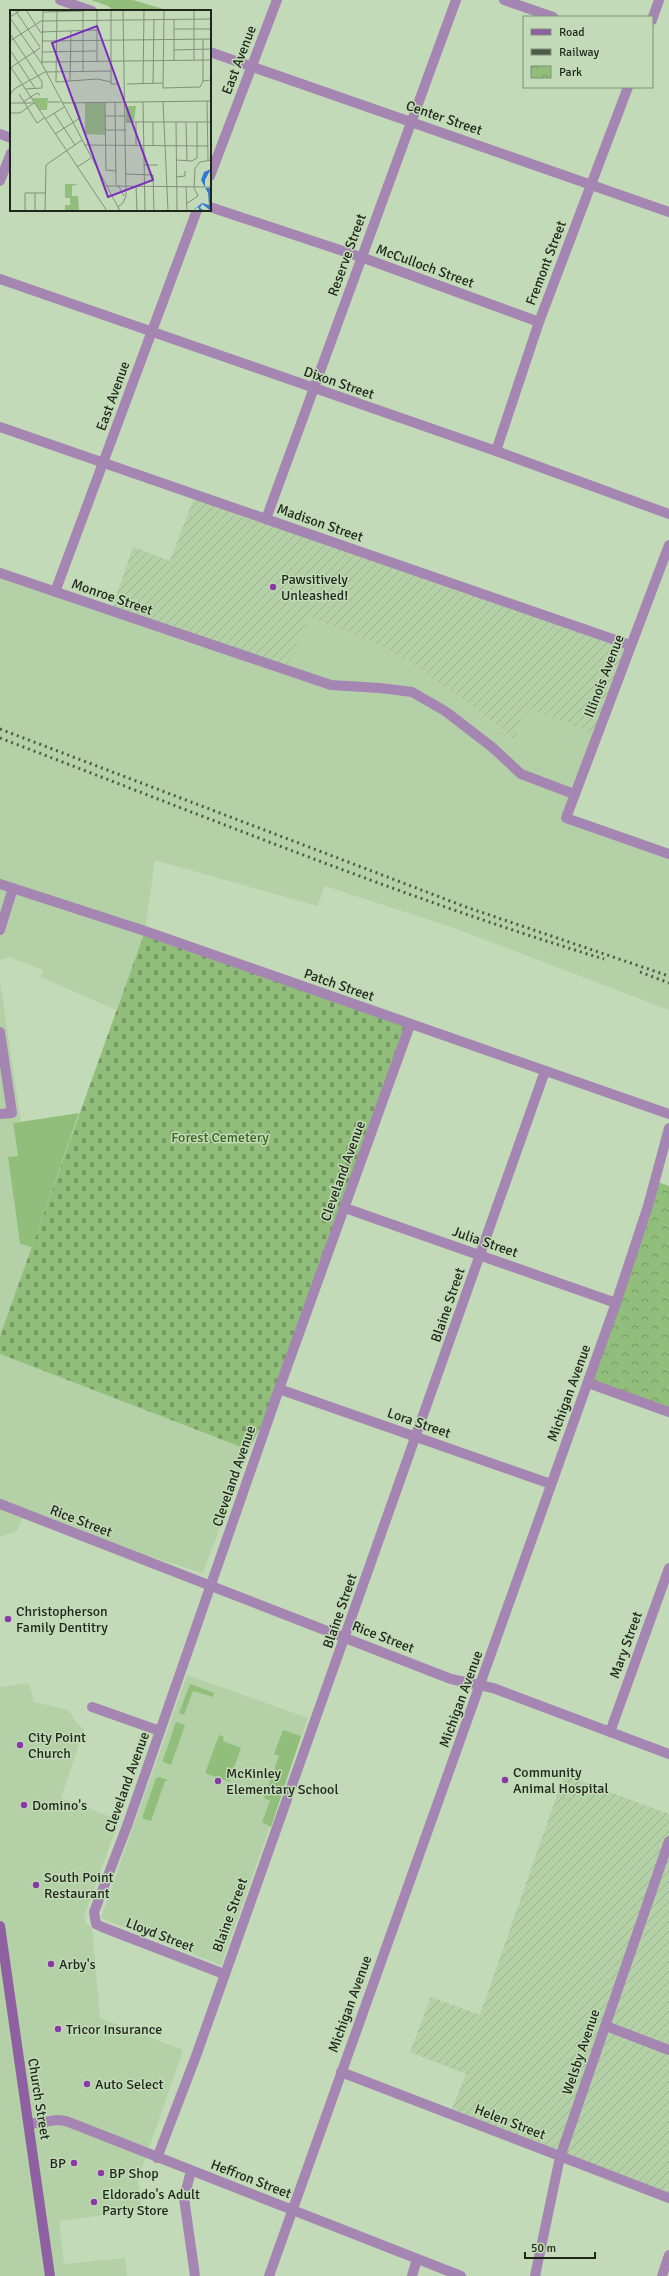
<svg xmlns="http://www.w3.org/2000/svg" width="669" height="2276" font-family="Signika,sans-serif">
<defs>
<pattern id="industrial-furrows" width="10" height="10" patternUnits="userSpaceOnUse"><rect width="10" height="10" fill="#b4d0a7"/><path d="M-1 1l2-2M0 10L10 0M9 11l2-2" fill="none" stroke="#9ab38f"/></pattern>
<pattern id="cemetery-stones" width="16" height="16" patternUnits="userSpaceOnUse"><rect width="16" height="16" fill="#91bf7b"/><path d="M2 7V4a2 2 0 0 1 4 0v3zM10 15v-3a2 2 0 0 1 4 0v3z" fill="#769b64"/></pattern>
<pattern id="park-crowns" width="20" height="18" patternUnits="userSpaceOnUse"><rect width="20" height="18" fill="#91bf7b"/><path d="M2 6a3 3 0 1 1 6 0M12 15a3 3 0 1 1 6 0" fill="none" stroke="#769b64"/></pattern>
</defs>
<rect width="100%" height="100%" fill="#c2dab7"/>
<g fill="#b4d0a7">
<polygon points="0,573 286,669 308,617 371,641 407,660 467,702 513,740 525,707 597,735 566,818 669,854 669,1010 454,928 325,886 317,906 155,860 145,931 116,1010 41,977 43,970 9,957 0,960"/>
<polygon points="0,982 21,1121 13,1123 18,1156 8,1158 20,1244 32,1247 0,1336"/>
<polygon points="0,1354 249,1450 203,1573 75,1533 24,1514 17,1531 0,1537"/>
<polygon points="187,1675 308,1718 221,1965 101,1918"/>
<polygon points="29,1683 34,1702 69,1710 76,1723 84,1729 61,1798 119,1820 84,1916 86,1923 92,1928 100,2018 183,2050 138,2180 142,2210 59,2221 64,2264 125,2258 127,2276 0,2276 0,1687"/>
</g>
<g fill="url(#industrial-furrows)">
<polygon points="195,495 630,645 597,735 525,707 514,740 467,702 407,660 371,641 309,617 286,669 111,612 133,547 170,561"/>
<polygon points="564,1775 669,1814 669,2194 452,2109 466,2074 410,2052 431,1997 480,2015"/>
</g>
<g fill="#91bf7b">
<polygon points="91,0 133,0 170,11 114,11 108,6"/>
<polygon points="79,1113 32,1247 20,1244 8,1157 18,1156 13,1123"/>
<polygon points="190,1684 214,1693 213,1697 193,1691 184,1715 179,1713"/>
<polygon points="176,1722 185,1725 171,1765 163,1762 163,1760"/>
<polygon points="283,1730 301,1736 271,1827 262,1822 270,1801 264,1798 279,1756 274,1754"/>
<polygon points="219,1735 224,1737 223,1741 241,1748 229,1782 205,1773"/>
<polygon points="159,1777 168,1780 165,1781 151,1821 142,1818 156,1778"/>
</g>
<polygon fill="url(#cemetery-stones)" points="145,931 410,1025 279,1389 249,1450 0,1354 0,1336"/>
<polygon fill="url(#park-crowns)" points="655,1181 669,1186 669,1412 588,1383"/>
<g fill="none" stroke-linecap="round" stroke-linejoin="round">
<g stroke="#a586b2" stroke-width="10">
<polyline points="60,0 92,11"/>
<polyline points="504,0 553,17"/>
<polyline points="652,20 659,0"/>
<polyline points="210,52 669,212"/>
<polyline points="0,134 11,138"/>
<polyline points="210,176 277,0"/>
<polyline points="0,181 11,153"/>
<polyline points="210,207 361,257 539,322"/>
<polyline points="0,427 630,645"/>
<polyline points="496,451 539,322 628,87"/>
<polyline points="266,519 456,0"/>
<polyline points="669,545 566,818 669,854"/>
<polyline points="0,573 331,685 380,688 412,692 445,711 492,747 521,774 574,794"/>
<polyline points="55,592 197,210"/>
<polyline points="0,884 145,931 669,1114"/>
<polyline points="0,930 13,888"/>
<polyline points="0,1032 12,1113 0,1114"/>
<polyline points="345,1208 616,1303"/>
<polyline points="588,1383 669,1412"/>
<polyline points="279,1389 551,1484"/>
<polyline points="0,1504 451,1679 493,1688 669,1754"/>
<polyline points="92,1707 160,1731"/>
<polyline points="610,1732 669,1568"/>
<polyline points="224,1974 102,1927 96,1924 94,1912 127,1826 279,1389 410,1025"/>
<polyline points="606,2026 669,2050"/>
<polyline points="341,2072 669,2198"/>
<polyline points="29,2124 57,2120 66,2121 461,2276"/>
<polyline points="157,2158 196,2056 545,1071"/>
<polyline points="191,2171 184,2198 195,2276"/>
<polyline points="412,2276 417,2259"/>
<polyline points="535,2276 560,2157 669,1841"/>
<polyline points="662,2276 669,2255"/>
</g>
<g stroke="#a586b2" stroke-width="10">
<polyline points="0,279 496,451 669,514"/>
<polyline points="269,2276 616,1303 648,1206 669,1128"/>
</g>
<polyline stroke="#8e60a1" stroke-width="10" points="0,1926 50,2276"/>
<g stroke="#4e5b48" stroke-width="3" stroke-dasharray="2 4" stroke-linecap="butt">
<polyline points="0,729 466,907 669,976"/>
<path d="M0,738C200,814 399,897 604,959"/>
<polyline points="640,972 669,983"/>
</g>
</g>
<g fill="#8a39a8" stroke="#c2dab7" stroke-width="1.5">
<circle cx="273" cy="587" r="4"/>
<circle cx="8" cy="1619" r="4"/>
<circle cx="20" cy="1745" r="4"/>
<circle cx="505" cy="1780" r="4"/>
<circle cx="218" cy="1781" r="4"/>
<circle cx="24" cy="1805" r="4"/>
<circle cx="36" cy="1885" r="4"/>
<circle cx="51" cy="1964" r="4"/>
<circle cx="58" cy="2029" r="4"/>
<circle cx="87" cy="2084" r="4"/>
<circle cx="74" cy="2163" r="4"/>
<circle cx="101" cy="2173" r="4"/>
<circle cx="94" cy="2202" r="4"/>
</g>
<g text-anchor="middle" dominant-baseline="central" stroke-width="3" stroke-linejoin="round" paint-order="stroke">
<g font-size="14" fill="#1e271a" stroke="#c2dab7">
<text transform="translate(239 60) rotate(-69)">East Avenue</text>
<text transform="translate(444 118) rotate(19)">Center Street</text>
<text transform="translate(347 255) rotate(-70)">Reserve Street</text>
<text transform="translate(546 263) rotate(-69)">Fremont Street</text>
<text transform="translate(425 266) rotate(20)">McCulloch Street</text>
<text transform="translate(339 383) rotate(19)">Dixon Street</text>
<text transform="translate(113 396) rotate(-70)">East Avenue</text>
<text transform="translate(320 523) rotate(19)">Madison Street</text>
<text transform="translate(112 597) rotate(19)">Monroe Street</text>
<text transform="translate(604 676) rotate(-69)">Illinois Avenue</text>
<text transform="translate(339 985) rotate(19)">Patch Street</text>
<text transform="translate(343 1171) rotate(-70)">Cleveland Avenue</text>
<text transform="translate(485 1242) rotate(19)">Julia Street</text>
<text transform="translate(448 1305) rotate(-71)">Blaine Street</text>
<text transform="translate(569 1393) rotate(-70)">Michigan Avenue</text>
<text transform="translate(419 1423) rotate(19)">Lora Street</text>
<text transform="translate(234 1476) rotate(-71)">Cleveland Avenue</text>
<text transform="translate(81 1521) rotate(21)">Rice Street</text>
<text transform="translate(340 1611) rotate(-71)">Blaine Street</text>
<text transform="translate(383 1637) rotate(21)">Rice Street</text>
<text transform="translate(626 1645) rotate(-70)">Mary Street</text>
<text transform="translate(461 1699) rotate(-70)">Michigan Avenue</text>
<text transform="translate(127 1782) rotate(-70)">Cleveland Avenue</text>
<text transform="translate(230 1915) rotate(-70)">Blaine Street</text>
<text transform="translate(160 1935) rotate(21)">Lloyd Street</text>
<text transform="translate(350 2004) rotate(-70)">Michigan Avenue</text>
<text transform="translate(581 2052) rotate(-71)">Welsby Avenue</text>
<text transform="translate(39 2099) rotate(81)">Church Street</text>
<text transform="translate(510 2122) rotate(21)">Helen Street</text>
<text transform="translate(251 2179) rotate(21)">Heffron Street</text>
</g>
<g font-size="14" fill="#1e271a" stroke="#c2dab7" text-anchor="start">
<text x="281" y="579">Pawsitively<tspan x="281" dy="16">Unleashed!</tspan></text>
<text x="16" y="1611">Christopherson<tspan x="16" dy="16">Family Dentitry</tspan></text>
<text x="28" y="1737">City Point<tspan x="28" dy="16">Church</tspan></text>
<text x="513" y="1772">Community<tspan x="513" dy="16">Animal Hospital</tspan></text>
<text x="226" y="1773">McKinley<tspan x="226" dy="16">Elementary School</tspan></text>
<text x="32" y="1805">Domino's</text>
<text x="44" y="1877">South Point<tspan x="44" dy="16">Restaurant</tspan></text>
<text x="59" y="1964">Arby's</text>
<text x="66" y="2029">Tricor Insurance</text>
<text x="95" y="2084">Auto Select</text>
<text x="66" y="2163" text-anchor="end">BP</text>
<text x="109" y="2173">BP Shop</text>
<text x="102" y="2194">Eldorado's Adult<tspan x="102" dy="16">Party Store</tspan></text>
</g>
<g font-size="14" fill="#38651d" stroke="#c2dab7">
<text x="220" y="1137">Forest Cemetery</text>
</g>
</g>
<g transform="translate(10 10)">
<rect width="201" height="201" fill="#c2dab7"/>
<path d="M22,88H38L37,100H30ZM75,92H95V125L75,124Z" fill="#91bf7b"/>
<path d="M116,96H126L124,112H116ZM55,174H68L62,176V186H68L69,201H55V195H60V188H55Z" fill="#91bf7b"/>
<path d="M201,159L195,170V178H201V201L192,194L190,198L195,201H190L188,197L182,201L192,193L199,195L198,183L191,170L194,162Z" fill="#2f7ad7"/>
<path fill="none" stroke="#809278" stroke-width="1" d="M5,0L30,37M16,0L31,23M101,0V74H108M154,0L153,78L190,77L193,71L201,70M33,2L73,1M0,7L11,0M0,8L32,54M31,11L201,9M164,19H201M31,22L87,20M0,24L32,72M0,31L31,11M33,31L201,29M0,40L25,78M164,40L201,39M32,42L86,41M164,50V9M184,50V0M87,51V0M32,52L201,50M32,54L110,201M32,54L33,0M0,56L97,201M0,58L30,38M73,61V0M60,71L61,21M193,71V29M46,72L47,0M46,72L87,69L101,72M117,74L153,73M133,74L134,0M143,74L144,9M15,79L32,78V72M9,84L27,113L34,108M0,85L4,79L35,62L101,61M153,91L158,201M197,91L198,150M13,92L27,83L30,85M38,92H51M95,92L96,160L106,161M105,92L106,175M133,92L135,201M0,93H24M52,93L201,91M0,103H10L24,93M44,103L65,135M95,106H116M35,109L54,97M116,112H201M126,112V135M143,112V135M166,112L167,201M176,112L177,151M95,120H116M45,124L70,108L65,92M74,135L198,136M166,150L182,151L187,148V112M133,155H148M67,157L81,148M116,164L143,165L144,201M166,167L175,166V161M108,175L114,186M126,175L127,201M96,176L201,177M176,176L177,201M25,183V201M176,194L188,186L184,178L185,158L190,152L201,150M108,197L113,193L116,186L113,0M15,201V183H35M35,201L36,155L72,130"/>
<path fill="#7b2cbf" fill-opacity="0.15" stroke="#7b2cbf" stroke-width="2" d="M87,16L143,170L98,187L42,33Z"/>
<rect width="201" height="201" fill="none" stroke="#1e271a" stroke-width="2"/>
</g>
<rect x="523" y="16" width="130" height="72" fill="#c2dab7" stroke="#809278"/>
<rect x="531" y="29" width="20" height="6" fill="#8e60a1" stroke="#809278"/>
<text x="559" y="36" font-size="12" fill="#1e271a">Road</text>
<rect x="531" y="49" width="20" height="6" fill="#4e5b48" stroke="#809278"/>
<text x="559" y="56" font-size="12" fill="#1e271a">Railway</text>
<rect x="531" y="66" width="20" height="12" fill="url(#park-crowns)" stroke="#809278"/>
<text x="559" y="76" font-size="12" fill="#1e271a">Park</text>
<path d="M525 2252v6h70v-6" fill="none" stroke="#1e271a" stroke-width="2"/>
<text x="531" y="2252" font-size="12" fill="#1e271a" stroke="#c2dab7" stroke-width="3" paint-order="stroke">50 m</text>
</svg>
